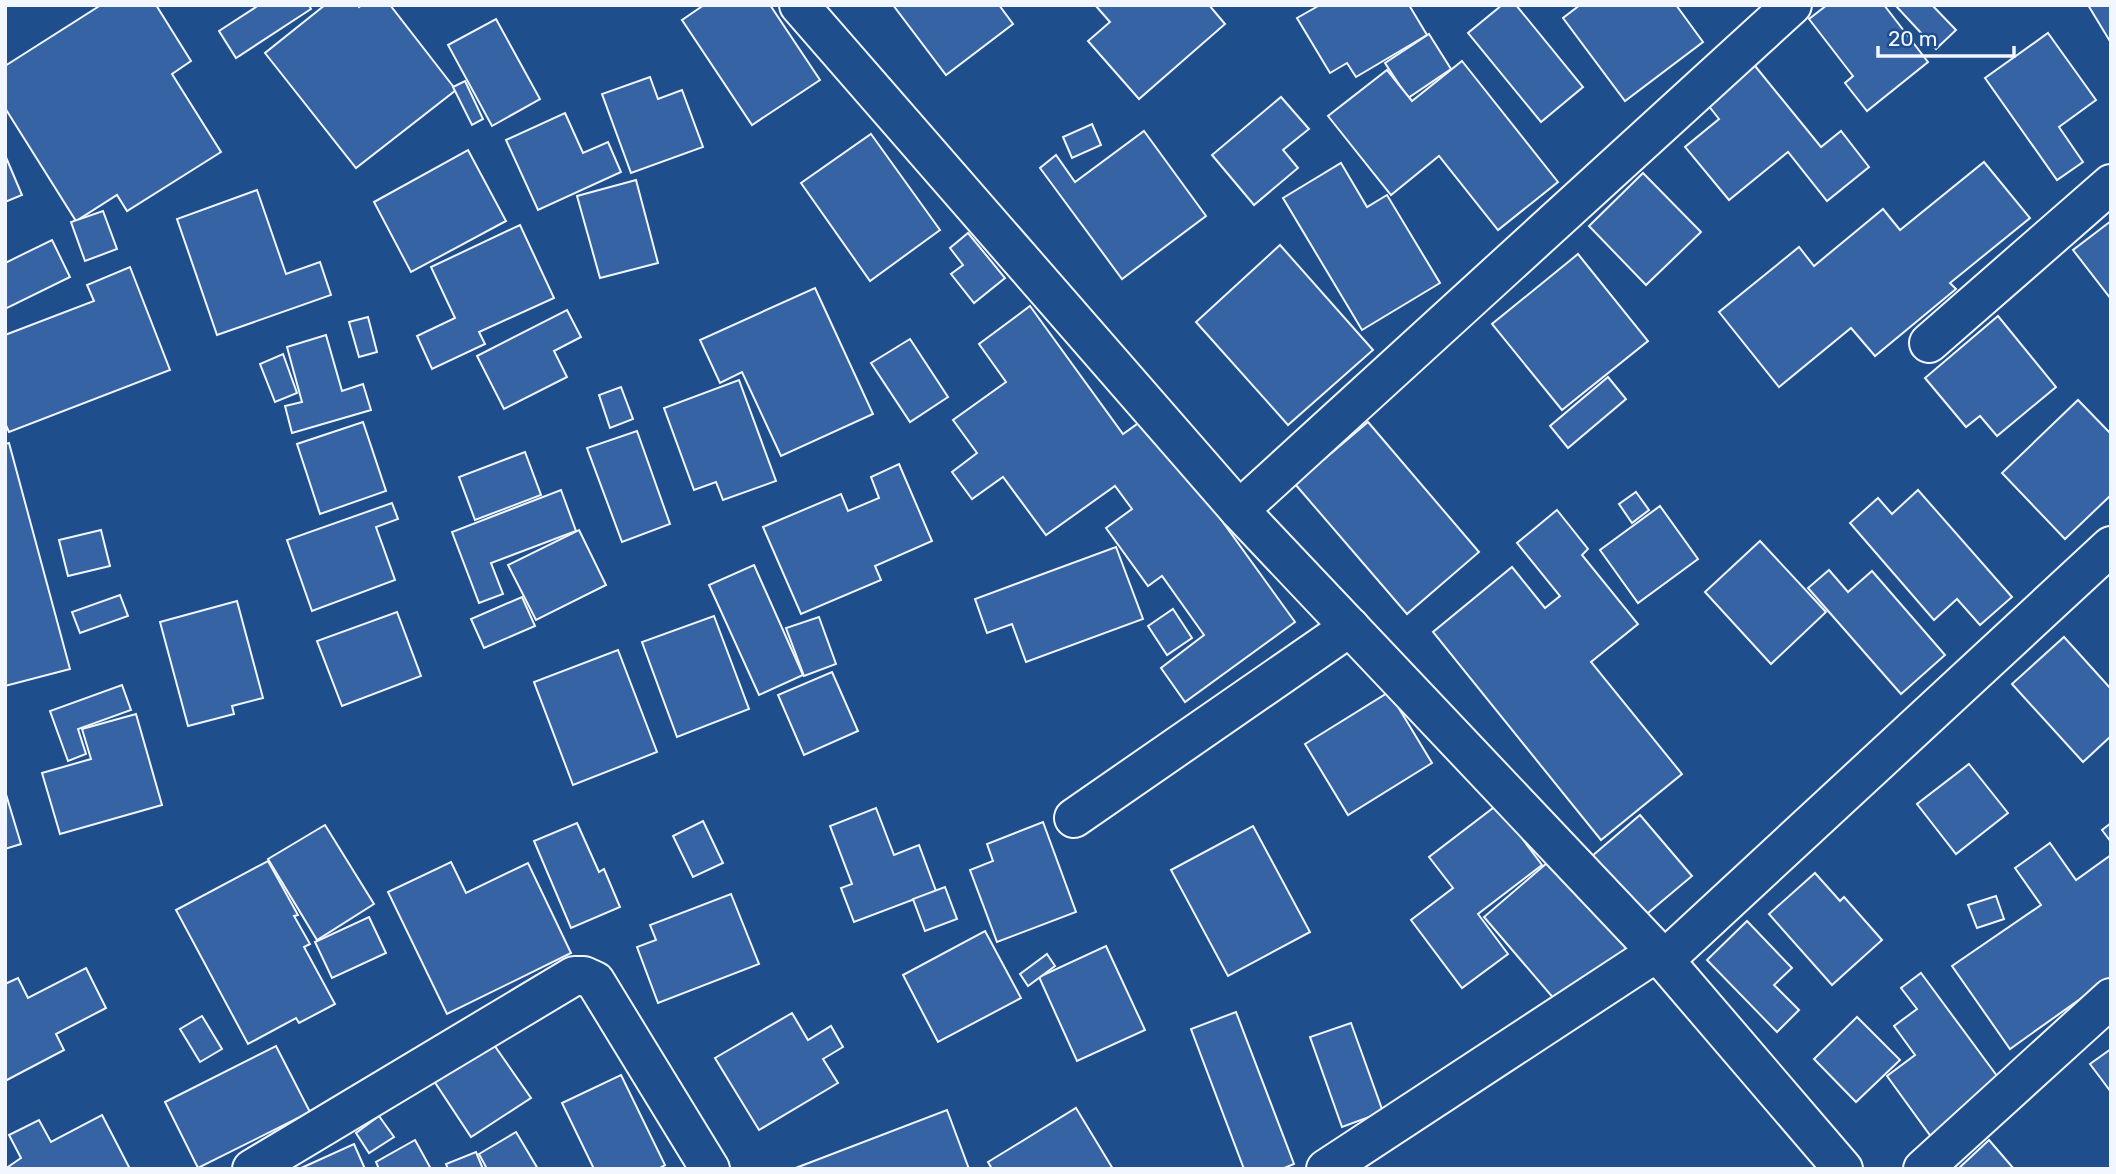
<svg xmlns="http://www.w3.org/2000/svg" width="2116" height="1174" font-family="Rubik,sans-serif">
<rect width="100%" height="100%" fill="#1f4e8c"/>
<g fill="#3563a3" stroke="#f2f6ff" stroke-width="2">
<polygon points="101,5 156,5 191,61 172,74 221,152 127,211 117,195 76,221 5,108 5,66"/>
<polygon points="259,5 309,5 311,9 236,58 219,31"/>
<polygon points="325,5 358,5 359,7 362,5 390,5 456,90 356,168 265,53"/>
<polygon points="704,5 770,5 820,80 752,125 682,20"/>
<polygon points="893,5 999,5 1013,24 946,75"/>
<polygon points="1095,5 1209,5 1225,24 1139,99 1088,41 1110,22"/>
<polygon points="1320,5 1409,5 1427,35 1356,77 1347,63 1330,73 1297,18"/>
<polygon points="1502,5 1516,5 1583,87 1541,122 1468,33"/>
<polygon points="1580,5 1676,5 1703,42 1625,101 1563,18"/>
<polygon points="1827,5 1884,5 1928,62 1867,111 1845,83 1853,76 1809,19"/>
<polygon points="1895,5 1932,5 1956,30 1936,49"/>
<polygon points="2088,5 2111,5 2111,43"/>
<polygon points="496,19 540,99 492,126 448,45"/>
<polygon points="2048,33 2096,100 2059,127 2083,162 2057,180 1985,78"/>
<polygon points="1429,34 1451,69 1408,98 1385,63"/>
<polygon points="1462,61 1558,182 1498,230 1439,156 1391,195 1328,116 1387,70 1412,101"/>
<polygon points="1751,61 1821,147 1841,131 1869,167 1827,201 1788,152 1729,200 1685,147 1719,119 1704,100"/>
<polygon points="650,77 658,99 682,90 703,147 631,173 602,94"/>
<polygon points="465,81 483,119 472,125 453,87"/>
<polygon points="1281,97 1309,129 1283,150 1298,168 1254,205 1212,155"/>
<polygon points="565,113 583,153 608,142 621,172 538,210 506,140"/>
<polygon points="1092,124 1101,145 1072,158 1063,137"/>
<polygon points="1144,131 1206,216 1122,279 1040,168 1056,155 1075,182"/>
<polygon points="871,134 940,230 870,281 801,183"/>
<polygon points="468,150 506,221 411,272 374,202"/>
<polygon points="5,155 22,195 5,202"/>
<polygon points="1984,162 2030,218 1950,283 1956,289 1875,356 1851,328 1779,387 1719,312 1799,247 1814,266 1883,209 1900,230"/>
<polygon points="1341,163 1367,207 1387,195 1440,283 1362,330 1283,198"/>
<polygon points="1643,173 1701,232 1646,285 1589,226"/>
<polygon points="636,180 658,263 600,278 577,196"/>
<polygon points="257,190 286,274 320,262 331,295 217,335 177,219"/>
<polygon points="103,211 117,249 85,261 71,222"/>
<polygon points="2111,221 2111,299 2073,250"/>
<polygon points="520,225 554,298 479,332 485,344 432,369 417,336 455,318 431,267"/>
<polygon points="968,233 1005,278 974,303 951,274 963,265 950,248"/>
<polygon points="52,240 70,277 5,309 5,263"/>
<polygon points="1280,245 1373,350 1288,425 1196,322"/>
<polygon points="1578,254 1648,341 1562,410 1492,324"/>
<polygon points="130,267 170,370 9,432 5,423 5,335 94,301 87,285"/>
<polygon points="815,288 873,414 781,456 742,372 720,383 700,340"/>
<polygon points="1030,306 1123,434 1147,417 1295,622 1185,702 1161,668 1204,635 1162,576 1148,586 1106,528 1132,509 1115,486 1046,535 1003,477 972,499 952,472 977,453 953,420 1006,382 979,344"/>
<polygon points="567,310 581,337 554,351 567,377 504,409 477,356"/>
<polygon points="1998,316 2056,387 1997,436 1980,416 1966,427 1925,378"/>
<polygon points="368,317 377,352 359,357 349,322"/>
<polygon points="326,335 342,391 363,384 371,410 292,433 285,406 302,402 287,347"/>
<polygon points="910,339 948,397 910,422 871,363"/>
<polygon points="283,354 297,393 275,402 260,364"/>
<polygon points="1608,377 1626,399 1568,448 1550,426"/>
<polygon points="739,380 776,481 723,500 716,482 694,490 664,408"/>
<polygon points="621,387 633,419 610,428 599,395"/>
<polygon points="2078,400 2111,434 2111,495 2065,539 2002,473"/>
<polygon points="363,422 386,491 320,514 297,444"/>
<polygon points="1368,422 1479,552 1407,614 1295,484"/>
<polygon points="637,431 670,524 622,542 587,448"/>
<polygon points="9,443 70,669 5,686 5,444"/>
<polygon points="525,452 541,495 475,520 459,477"/>
<polygon points="899,464 932,541 875,566 881,580 801,614 763,527 841,494 848,511 879,498 871,477"/>
<polygon points="561,490 576,531 491,563 503,594 479,603 452,532"/>
<polygon points="1918,490 2012,597 1980,625 1957,599 1934,620 1850,523 1878,498 1892,514"/>
<polygon points="1636,492 1649,510 1632,523 1619,504"/>
<polygon points="392,503 398,519 376,527 395,580 312,611 287,540"/>
<polygon points="1660,506 1698,559 1638,603 1600,550"/>
<polygon points="1557,510 1588,549 1582,555 1638,624 1591,662 1682,774 1601,840 1433,632 1512,567 1545,608 1560,596 1517,543"/>
<polygon points="101,530 110,566 68,576 59,540"/>
<polygon points="579,530 606,585 536,620 508,565"/>
<polygon points="1760,541 1826,612 1771,664 1705,592"/>
<polygon points="1116,547 1143,619 1026,662 1012,624 987,633 975,599"/>
<polygon points="754,565 803,675 759,695 709,585"/>
<polygon points="1829,570 1848,592 1872,571 1945,655 1901,694 1808,588"/>
<polygon points="120,595 128,616 80,633 72,612"/>
<polygon points="522,597 535,626 484,648 471,619"/>
<polygon points="237,601 263,698 232,706 234,714 188,726 160,622"/>
<polygon points="1173,609 1192,638 1167,655 1148,626"/>
<polygon points="397,612 421,676 342,706 317,641"/>
<polygon points="714,616 749,709 677,737 642,642"/>
<polygon points="819,617 836,664 804,676 786,628"/>
<polygon points="2064,637 2111,689 2111,736 2083,762 2012,684"/>
<polygon points="618,650 657,752 573,785 534,682"/>
<polygon points="832,672 858,731 804,755 778,695"/>
<polygon points="122,685 131,710 78,729 86,754 68,761 50,711"/>
<polygon points="1389,692 1432,763 1348,815 1305,744"/>
<polygon points="136,714 162,805 60,834 42,773 91,759 82,729"/>
<polygon points="1969,764 2008,813 1956,854 1917,804"/>
<polygon points="5,791 21,844 5,849"/>
<polygon points="1497,805 1542,865 1478,914 1508,954 1462,988 1411,920 1453,888 1429,857"/>
<polygon points="876,808 894,855 919,845 936,891 854,922 841,888 852,884 830,826"/>
<polygon points="1640,815 1692,876 1636,923 1585,862"/>
<polygon points="703,821 723,863 693,877 673,836"/>
<polygon points="1043,822 1076,912 997,942 970,870 993,861 987,844"/>
<polygon points="577,823 599,872 604,869 620,907 571,928 534,841"/>
<polygon points="2111,823 2111,842 2102,830"/>
<polygon points="325,825 374,904 317,940 268,859"/>
<polygon points="1253,826 1310,932 1228,976 1171,870"/>
<polygon points="2050,843 2076,880 2111,855 2111,977 2010,1049 1952,966 2041,905 2015,868"/>
<polygon points="1554,857 1638,955 1561,1007 1484,917"/>
<polygon points="268,861 298,915 294,916 310,944 304,947 335,1004 299,1023 296,1018 248,1044 176,910"/>
<polygon points="451,862 466,893 528,863 571,953 447,1014 388,892"/>
<polygon points="1815,873 1840,901 1844,897 1882,940 1832,985 1769,914"/>
<polygon points="945,887 957,919 925,931 913,899"/>
<polygon points="731,894 759,964 658,1003 637,947 656,940 650,925"/>
<polygon points="1996,896 2004,919 1977,928 1968,905"/>
<polygon points="369,917 386,953 332,978 315,942"/>
<polygon points="1747,921 1792,968 1774,985 1799,1010 1777,1032 1707,960"/>
<polygon points="985,931 1021,998 938,1042 903,975"/>
<polygon points="1106,946 1145,1030 1077,1061 1039,977"/>
<polygon points="1047,954 1055,966 1028,986 1020,974"/>
<polygon points="86,968 106,1008 56,1034 64,1050 5,1081 5,984 18,978 28,998"/>
<polygon points="1921,973 2003,1084 1932,1138 1887,1076 1915,1055 1894,1026 1917,1009 1901,988"/>
<polygon points="1236,1012 1294,1164 1282,1169 1244,1169 1191,1029"/>
<polygon points="792,1013 808,1040 831,1026 843,1047 823,1059 838,1083 759,1130 715,1058"/>
<polygon points="202,1016 222,1049 200,1062 180,1029"/>
<polygon points="1857,1017 1900,1060 1856,1102 1814,1059"/>
<polygon points="1351,1023 1383,1112 1342,1127 1310,1037"/>
<polygon points="492,1042 531,1098 471,1137 434,1081"/>
<polygon points="276,1046 310,1112 198,1168 165,1102"/>
<polygon points="2111,1049 2111,1092 2090,1064"/>
<polygon points="621,1075 665,1165 658,1169 594,1169 562,1103"/>
<polygon points="1076,1108 1113,1169 992,1169 988,1162"/>
<polygon points="947,1110 969,1169 793,1169"/>
<polygon points="102,1115 130,1169 5,1169 21,1158 9,1135 39,1120 51,1142"/>
<polygon points="379,1116 394,1137 369,1153 356,1133"/>
<polygon points="516,1132 538,1169 487,1169 479,1154"/>
<polygon points="415,1140 431,1169 379,1169 376,1162"/>
<polygon points="1989,1140 2014,1169 1958,1169"/>
<polygon points="354,1144 365,1169 299,1169"/>
<polygon points="476,1152 483,1169 448,1169 446,1164"/>
</g>
<g fill="none" stroke-linecap="round" stroke-linejoin="round">
<defs>
<g id="street">
<polyline points="799,5 1239,510 1657,952 1843,1169"/>
<polyline points="1929,343 2111,184"/>
<polyline points="1239,510 1792,5"/>
<polyline points="1074,818 1350,627"/>
<polyline points="1663,961 2111,546"/>
<polyline points="252,1169 574,976 584,976 595,981 710,1169"/>
<polyline points="1326,1169 1657,952"/>
<polyline points="1923,1169 2111,998"/>
</g>
</defs>
<use href="#street" stroke="#f2f6ff" stroke-width="42"/>
<use href="#street" stroke="#1f4e8c" stroke-width="38"/>
</g>
<rect width="2116" height="1174" fill="none" stroke="#f2f6ff" stroke-width="14"/>
<path d="M1878 46v10h136v-10" fill="none" stroke="#f2f6ff" stroke-width="3.5"/>
<text x="1888" y="46" font-size="21" fill="#f2f6ff" stroke="#1f4e8c" stroke-width="5" paint-order="stroke">20 m</text>
</svg>
